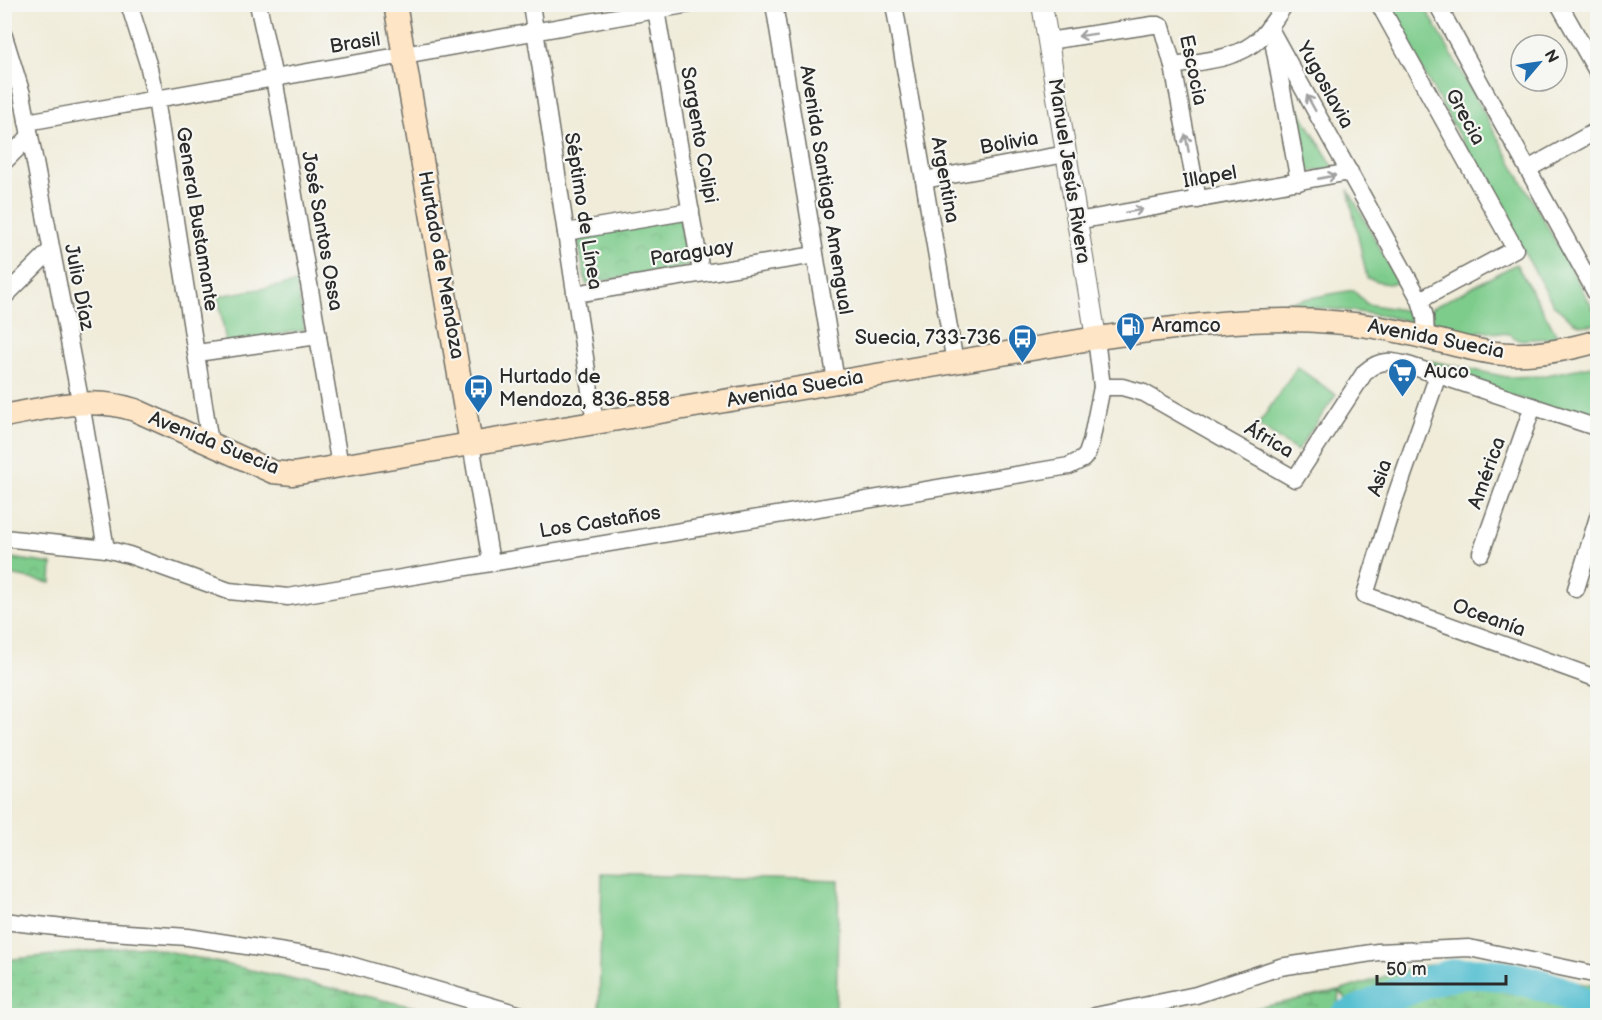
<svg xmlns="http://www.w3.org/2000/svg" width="1602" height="1020" font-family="'Balsamiq Sans',sans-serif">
<defs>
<pattern id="wetland-marsh" width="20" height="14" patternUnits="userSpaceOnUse" patternTransform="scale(1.5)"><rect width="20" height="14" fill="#7ecc8c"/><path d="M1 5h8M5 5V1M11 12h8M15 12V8" fill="none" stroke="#6daf79"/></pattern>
<pattern id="park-crowns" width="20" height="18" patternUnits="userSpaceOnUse" patternTransform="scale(1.5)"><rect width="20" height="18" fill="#7ecc8c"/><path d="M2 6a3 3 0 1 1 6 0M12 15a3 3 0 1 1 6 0" fill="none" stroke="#6daf79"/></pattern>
</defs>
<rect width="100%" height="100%" fill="#f6f6f2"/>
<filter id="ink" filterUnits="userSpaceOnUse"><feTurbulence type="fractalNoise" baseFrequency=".0167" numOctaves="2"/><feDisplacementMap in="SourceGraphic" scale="12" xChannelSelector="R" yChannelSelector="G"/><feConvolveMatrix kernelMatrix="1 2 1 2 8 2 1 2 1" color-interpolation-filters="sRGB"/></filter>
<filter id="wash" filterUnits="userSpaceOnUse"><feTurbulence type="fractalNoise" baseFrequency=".008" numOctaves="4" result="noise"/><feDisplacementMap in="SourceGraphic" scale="24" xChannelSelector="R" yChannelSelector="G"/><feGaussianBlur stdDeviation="1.35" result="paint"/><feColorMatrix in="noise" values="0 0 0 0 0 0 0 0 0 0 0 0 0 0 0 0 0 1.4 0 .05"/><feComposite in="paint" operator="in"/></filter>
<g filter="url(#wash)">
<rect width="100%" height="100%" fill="#f0ecd9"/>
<g fill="#7ecc8c" stroke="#547c5c" stroke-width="1.5">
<path d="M1386,5H1424L1597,316V323C1578,331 1566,316 1553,304Z"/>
<polygon points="1295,103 1334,168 1304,173 1293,104"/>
<polygon points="1348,189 1397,280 1397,283 1387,284 1367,278"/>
<polygon points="1516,264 1557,335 1552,338 1518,340 1510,334 1480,331 1468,338 1436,328 1430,309"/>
<polygon points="296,283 305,330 226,343 218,296"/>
<path d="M1353,290L1367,304L1421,313L1417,323C1369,311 1321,307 1271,305Z"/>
<polygon points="1431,361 1507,377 1541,376 1597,365 1597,423 1428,369"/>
<polygon points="1297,367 1336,395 1297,451 1258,425"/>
<polygon points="602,874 839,881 836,1015 599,1015"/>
</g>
<g fill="url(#wetland-marsh)" stroke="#547c5c" stroke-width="1.5">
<polygon points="145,946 449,1015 5,1015 5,960"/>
<polygon points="1464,959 1584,984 1597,986 1597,1015 1365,1015 1339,992 1337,1015 1223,1015 1339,991 1411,968"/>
</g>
<g fill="url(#park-crowns)" stroke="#547c5c" stroke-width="1.5">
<polygon points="680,218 689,266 586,284 577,237"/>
<polygon points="4,557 52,564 51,583 5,574"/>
</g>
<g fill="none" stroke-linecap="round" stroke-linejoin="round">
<path stroke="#56c0d1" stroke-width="32" d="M1346,1016C1379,1003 1424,979 1458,974C1490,970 1536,981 1566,994C1577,999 1587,1006 1598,1013"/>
</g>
</g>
<g filter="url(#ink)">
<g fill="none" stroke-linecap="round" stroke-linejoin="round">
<defs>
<g id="minor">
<polyline points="129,4 148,64 156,99 210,443"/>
<polyline points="258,4 274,78 340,466"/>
<polyline points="531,4 595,423"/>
<polyline points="655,4 701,272"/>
<polyline points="774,4 836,381"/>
<polyline points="894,4 955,363"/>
<polyline points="1379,4 1515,249 1420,300"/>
<polyline points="1437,4 1598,297"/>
<polyline points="1559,4 1598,73"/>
<polyline points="1269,27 1420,300 1425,317 1426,337"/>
<polyline points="4,36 22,94 83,415 106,549"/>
<polyline points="1048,41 1153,25 1158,25 1162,27 1173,66 1198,200"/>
<polyline points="1274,46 1299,182"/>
<path d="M1173,66C1202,61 1238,60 1260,38C1270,28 1277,16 1285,4"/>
<polyline points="27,122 690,4"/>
<polyline points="4,162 29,137"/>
<polyline points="1528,169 1598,130"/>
<polyline points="924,180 1066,154"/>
<polyline points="1077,221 1350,172"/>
<polyline points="566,232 691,211"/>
<polyline points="575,294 815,255"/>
<polyline points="4,297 50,251"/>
<polyline points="197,353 318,336"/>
<polyline points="1438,375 1394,501 1365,595 1598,679"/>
<path d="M1102,387H1122L1144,393L1295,479L1365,372C1380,358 1393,361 1411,366L1598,428"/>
<polyline points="471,444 491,562"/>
<polyline points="4,538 106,549 129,555 229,591 288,597 1069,466 1083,459 1087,454 1091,442 1102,387 1096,338"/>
<polyline points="1481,553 1533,406"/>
<polyline points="1576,589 1598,517"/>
<polyline points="4,921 81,930 188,937 330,959 525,1016"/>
<polyline points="1095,1016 1196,995 1280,967 1378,952 1469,948 1598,975"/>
</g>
<polyline id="tertiary" points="1042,4 1096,338"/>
<g id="secondary">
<polyline points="395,4 471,444"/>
<path d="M4,416C48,408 92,395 135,410L273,472L293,474L1096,338C1175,328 1253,315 1332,322C1364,324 1396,330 1427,338C1449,343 1471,350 1494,353C1529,357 1564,351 1598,341"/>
</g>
</defs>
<use href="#minor" stroke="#706f68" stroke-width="19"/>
<use href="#tertiary" stroke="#706f68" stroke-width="22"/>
<use href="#secondary" stroke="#706f68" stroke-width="25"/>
<use href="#minor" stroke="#fff" stroke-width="16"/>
<use href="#tertiary" stroke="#fff" stroke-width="20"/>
<use href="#secondary" stroke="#fee5c5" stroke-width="22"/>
</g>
<defs><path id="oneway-shaft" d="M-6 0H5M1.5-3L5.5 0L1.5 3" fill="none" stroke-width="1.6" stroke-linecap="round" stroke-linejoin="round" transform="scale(1.5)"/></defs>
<g stroke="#a0a0a0">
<use href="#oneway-shaft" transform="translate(1087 35) rotate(171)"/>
<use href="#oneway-shaft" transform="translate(1311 103) rotate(-119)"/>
<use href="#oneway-shaft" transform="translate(1187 143) rotate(-101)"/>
<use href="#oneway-shaft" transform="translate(1327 177) rotate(-11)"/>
<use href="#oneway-shaft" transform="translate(1134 211) rotate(-10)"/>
</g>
</g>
<defs>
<symbol id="fuel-pin" viewBox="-11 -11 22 30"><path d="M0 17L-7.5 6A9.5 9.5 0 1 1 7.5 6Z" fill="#1f6fb2" stroke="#f6f6f2"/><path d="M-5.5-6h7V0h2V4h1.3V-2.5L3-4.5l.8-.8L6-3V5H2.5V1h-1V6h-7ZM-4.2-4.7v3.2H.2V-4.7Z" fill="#fff"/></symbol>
<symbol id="bus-pin" viewBox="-11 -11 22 30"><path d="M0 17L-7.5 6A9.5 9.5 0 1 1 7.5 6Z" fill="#1f6fb2" stroke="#f6f6f2"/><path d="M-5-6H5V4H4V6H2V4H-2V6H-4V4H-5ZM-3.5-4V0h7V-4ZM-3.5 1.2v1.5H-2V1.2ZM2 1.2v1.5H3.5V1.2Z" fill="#fff"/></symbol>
<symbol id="supermarket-pin" viewBox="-11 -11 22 30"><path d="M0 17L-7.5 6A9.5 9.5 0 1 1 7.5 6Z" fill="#1f6fb2" stroke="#f6f6f2"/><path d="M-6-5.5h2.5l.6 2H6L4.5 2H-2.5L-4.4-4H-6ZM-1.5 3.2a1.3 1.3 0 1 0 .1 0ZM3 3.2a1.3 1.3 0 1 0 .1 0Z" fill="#fff"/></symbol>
</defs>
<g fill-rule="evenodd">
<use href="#fuel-pin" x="1114" y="310" width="33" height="45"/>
<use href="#bus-pin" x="1006" y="322" width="33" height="45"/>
<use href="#supermarket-pin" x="1386" y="356" width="33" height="45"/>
<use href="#bus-pin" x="462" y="372" width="33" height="45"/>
</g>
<g text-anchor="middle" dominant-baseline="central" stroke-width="4.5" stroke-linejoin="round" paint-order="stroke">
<g font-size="20" fill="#2b2b2b" stroke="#f6f6f2">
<text transform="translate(355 43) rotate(-9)">Brasil</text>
<text transform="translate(1193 70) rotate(78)">Escocia</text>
<text transform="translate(1325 85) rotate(61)">Yugoslavia</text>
<text transform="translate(1465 117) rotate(61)">Grecia</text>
<text transform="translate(699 135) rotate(80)">Sargento Colipi</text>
<text transform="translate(1009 143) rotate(-10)">Bolivia</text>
<text transform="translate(1069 171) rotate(81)">Manuel Jesús Rivera</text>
<text transform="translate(1210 177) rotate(-10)">Illapel</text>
<text transform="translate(945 180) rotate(80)">Argentina</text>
<text transform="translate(826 190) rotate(81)">Avenida Santiago Amengual</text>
<text transform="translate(583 211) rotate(81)">Séptimo de Línea</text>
<text transform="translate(197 219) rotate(81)">General Bustamante</text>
<text transform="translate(322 231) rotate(80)">José Santos Ossa</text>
<text transform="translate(692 253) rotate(-9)">Paraguay</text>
<text transform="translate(441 265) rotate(80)">Hurtado de Mendoza</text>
<text transform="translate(79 287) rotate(79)">Julio Díaz</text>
<text transform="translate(1436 339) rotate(11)">Avenida Suecia</text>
<text transform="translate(795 389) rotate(-10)">Avenida Suecia</text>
<text transform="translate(1269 440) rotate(30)">África</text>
<text transform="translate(214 443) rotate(22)">Avenida Suecia</text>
<text transform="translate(1487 473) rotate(-70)">América</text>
<text transform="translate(1380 478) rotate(-71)">Asia</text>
<text transform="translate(600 522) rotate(-9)">Los Castaños</text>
<text transform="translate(1489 618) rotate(20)">Oceanía</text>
</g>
<g font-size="20" fill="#2b2b2b" stroke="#f6f6f2" text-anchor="start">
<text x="1152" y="326">Aramco</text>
<text x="1001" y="338" text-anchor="end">Suecia, 733-736</text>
<text x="1424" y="372">Auco</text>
<text x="499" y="377">Hurtado de<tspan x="499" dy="23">Mendoza, 836-858</tspan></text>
</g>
</g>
<rect width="1602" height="1020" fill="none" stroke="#f6f6f2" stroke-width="24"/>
<g transform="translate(1539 63) rotate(61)"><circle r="28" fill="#f6f6f2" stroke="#a5a5a2" stroke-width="1.5"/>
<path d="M0-4.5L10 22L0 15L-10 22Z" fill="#1f6fb2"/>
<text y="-9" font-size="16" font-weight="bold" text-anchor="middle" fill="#2b2b2b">N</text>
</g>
<path d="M1377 975v9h129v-9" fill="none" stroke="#2b2b2b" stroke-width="3"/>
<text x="1386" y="975" font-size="18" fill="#2b2b2b" stroke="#f6f6f2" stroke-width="4.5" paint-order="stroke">50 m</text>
</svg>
